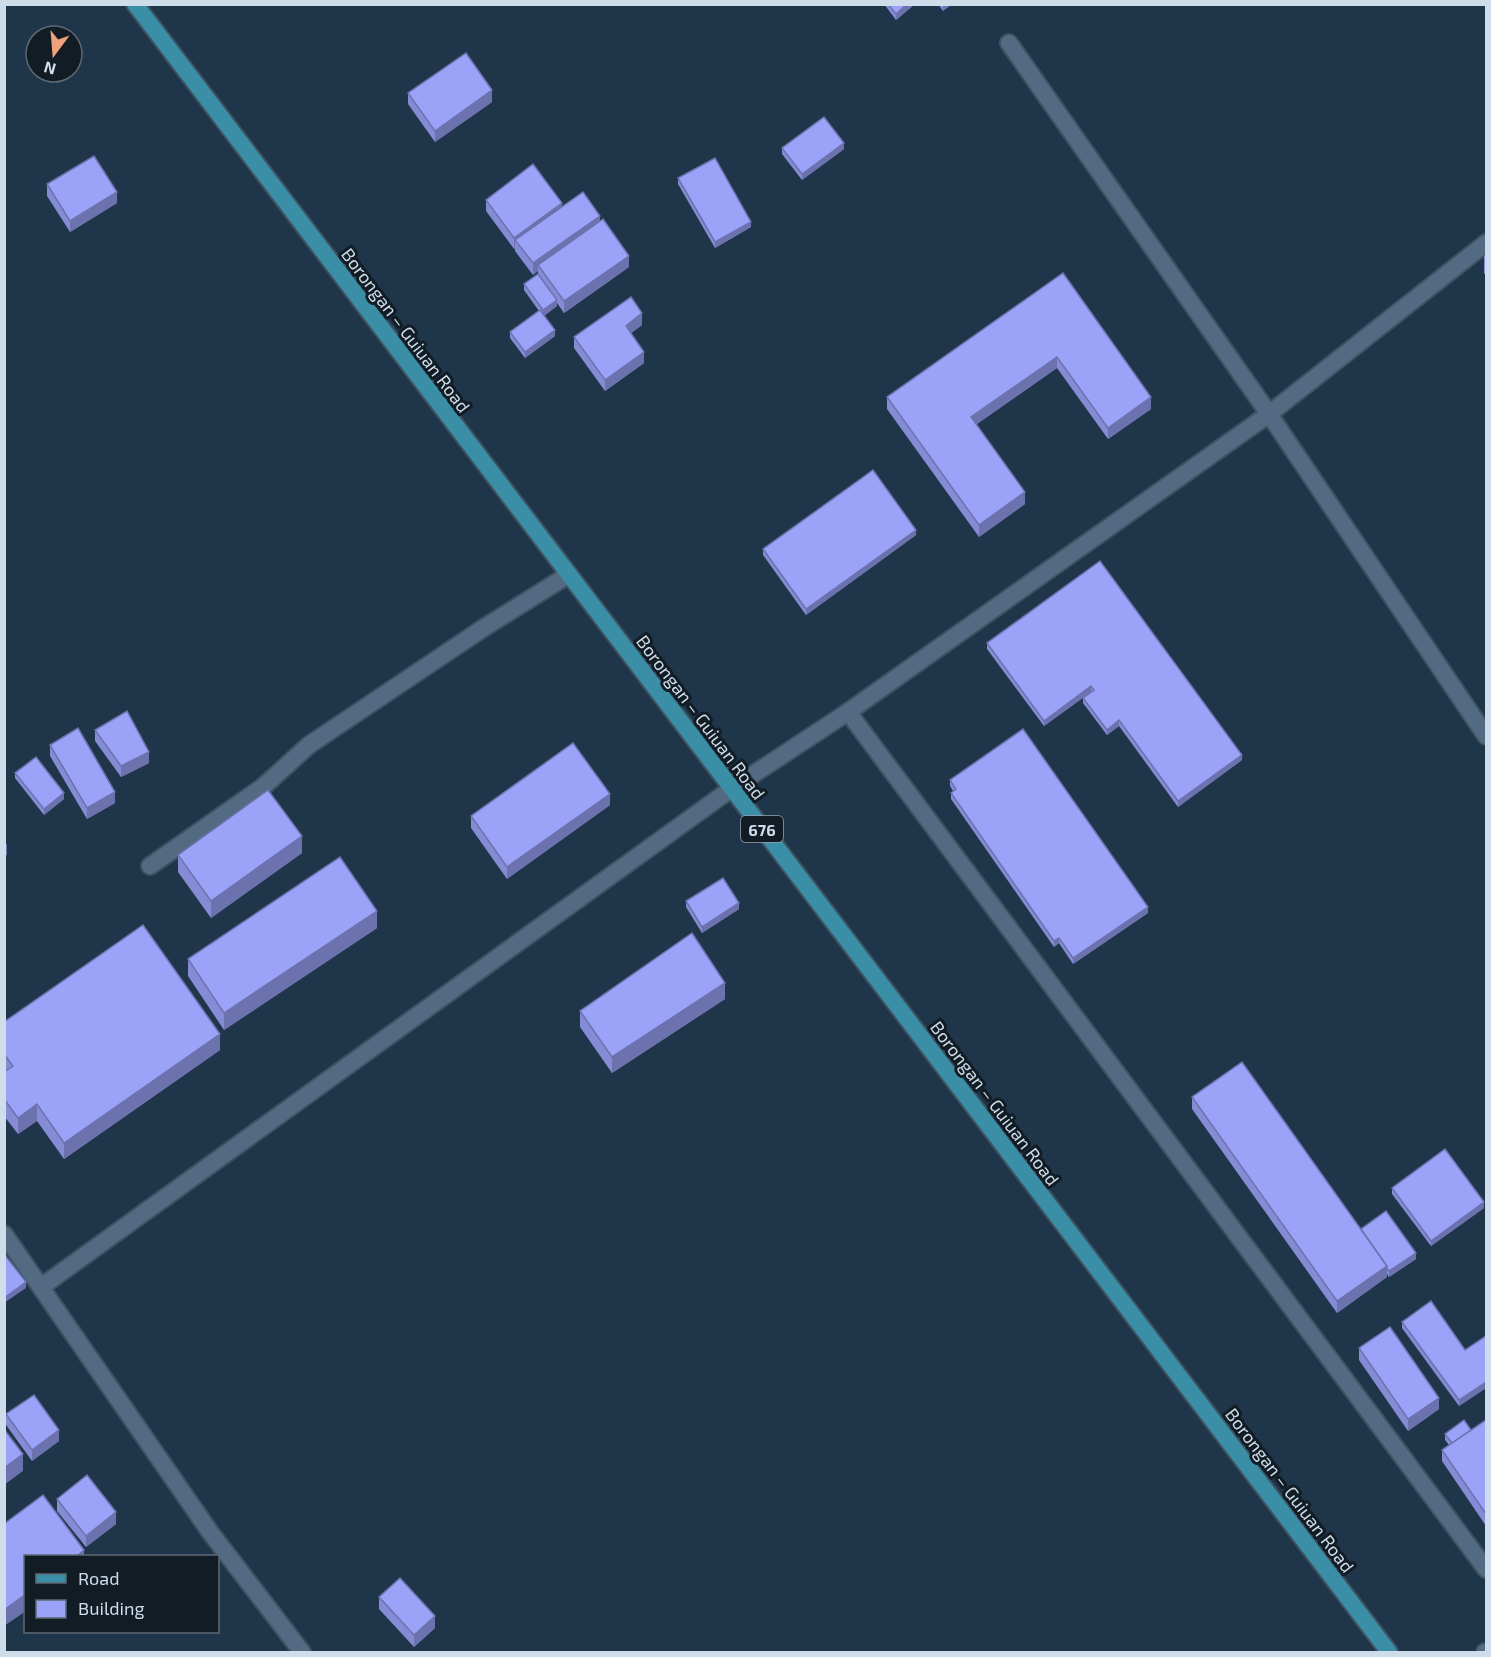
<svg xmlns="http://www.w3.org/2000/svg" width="1491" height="1657" font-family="'Exo 2',sans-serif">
<rect width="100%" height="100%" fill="#1f3549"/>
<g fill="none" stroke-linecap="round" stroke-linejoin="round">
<defs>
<g id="service">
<polyline points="1009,43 1269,414 1486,736"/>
<polyline points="1486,243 1269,414 848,712 1486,1569"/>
<polyline points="4,1234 210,1532 302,1652"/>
<polyline points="41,1287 731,789 848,712"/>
<polyline points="1485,1652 1486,1652"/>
</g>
<polyline id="minor" points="150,866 264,786 309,745 485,627 568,575"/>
<polyline id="primary" points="135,4 1389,1652"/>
</defs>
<use href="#service" stroke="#3e5262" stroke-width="20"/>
<use href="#minor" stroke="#3e5262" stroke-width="20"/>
<use href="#primary" stroke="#3e5262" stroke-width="20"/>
<use href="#service" stroke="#536b82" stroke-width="16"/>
<use href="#minor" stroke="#536b82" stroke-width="16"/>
<use href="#primary" stroke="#3a8ea6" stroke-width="16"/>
</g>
<g fill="#858cd5">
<polygon points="884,4 915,4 896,20"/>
<polygon points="938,4 952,4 943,11"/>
<polygon points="408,93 492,102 435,142 408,104"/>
<polygon points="782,148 844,149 802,180 782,154"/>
<polygon points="678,178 751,227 715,248 678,184"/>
<polygon points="47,184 117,203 70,232 47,196"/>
<polygon points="486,200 562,206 600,222 629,267 564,313 557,303 557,306 544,316 555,336 525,358 510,338 510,332 539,311 524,290 524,284 538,275 538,271 533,275 515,251 515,248 514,249 486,211"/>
<polygon points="1486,254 1486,276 1484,273 1484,256"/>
<polygon points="1063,273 1151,409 1108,439 1057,368 977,424 1025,504 979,537 887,409 887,397"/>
<polygon points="642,325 631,333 644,363 605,391 574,348 574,337"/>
<polygon points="916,535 806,615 763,555 763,549"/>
<polygon points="1100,561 1242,760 1178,807 1119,726 1107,735 1083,703 1083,698 1091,692 1044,726 987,649 987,643"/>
<polygon points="95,730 149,763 121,777 95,741"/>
<polygon points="50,745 115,803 87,819 50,756"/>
<polygon points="15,773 64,799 44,815 15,778"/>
<polygon points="950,780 1148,913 1073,964 1059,943 1054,947 951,799 951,793 953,791 950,786"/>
<polygon points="610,805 507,879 471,828 471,816"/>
<polygon points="302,853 211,918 178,872 178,855"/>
<polygon points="686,901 739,909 702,933 686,907"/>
<polygon points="377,928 224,1030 188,976 188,959"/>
<polygon points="725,999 612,1073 580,1027 580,1011"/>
<polygon points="4,1022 220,1050 64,1159 37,1121 18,1134 4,1116"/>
<polygon points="1192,1097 1361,1229 1416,1259 1389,1277 1387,1274 1387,1277 1337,1313 1192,1109"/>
<polygon points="1392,1188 1484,1208 1431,1246 1392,1194"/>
<polygon points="1402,1322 1465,1350 1486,1336 1486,1388 1459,1406 1402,1328"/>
<polygon points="1359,1348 1439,1409 1408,1431 1359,1360"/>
<polygon points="6,1414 59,1441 32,1461 6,1425"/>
<polygon points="1486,1420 1486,1526 1442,1461 1442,1450 1449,1445 1445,1440 1445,1434 1471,1430"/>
<polygon points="57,1499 116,1524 86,1547 57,1511"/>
<polygon points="379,1597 435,1628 414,1647 379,1609"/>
</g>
<g fill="#6c72ae">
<polygon points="907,4 915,4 896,20 896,14"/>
<polygon points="944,4 952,4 943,11 943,5"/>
<polygon points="492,90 492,102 435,142 435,131"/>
<polygon points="844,143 844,149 802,180 802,174"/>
<polygon points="117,192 117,203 70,232 70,221"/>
<polygon points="562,203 562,214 515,240 515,248 514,249 514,238"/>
<polygon points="600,216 600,227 538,265 538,271 533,275 533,263"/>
<polygon points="751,222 751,227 715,248 715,242"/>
<polygon points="629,256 629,267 564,313 564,301"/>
<polygon points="557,300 557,306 543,316 543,310"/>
<polygon points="642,313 642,325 626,337 626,326"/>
<polygon points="555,330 555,336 525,358 525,352"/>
<polygon points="644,352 644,363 605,391 605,380"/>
<polygon points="1057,357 1057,368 971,428 971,417"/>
<polygon points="1151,397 1151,409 1108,439 1108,428"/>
<polygon points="1025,492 1025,504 979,537 979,525"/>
<polygon points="916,530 916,535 806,615 806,609"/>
<polygon points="1091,686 1091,692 1044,726 1044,721"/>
<polygon points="1119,720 1119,726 1107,735 1107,730"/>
<polygon points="149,752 149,763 121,777 121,766"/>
<polygon points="1242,755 1242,760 1178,807 1178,801"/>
<polygon points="115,792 115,803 87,819 87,808"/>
<polygon points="64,793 64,799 44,815 44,809"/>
<polygon points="610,794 610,805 507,879 507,867"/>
<polygon points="302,836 302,853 211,918 211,901"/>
<polygon points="7,844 7,855 4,857 4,846"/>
<polygon points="739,903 739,909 702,933 702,927"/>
<polygon points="1148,907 1148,913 1073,964 1073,958"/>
<polygon points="377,911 377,928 224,1030 224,1013"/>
<polygon points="1059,938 1059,943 1054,947 1054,941"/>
<polygon points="725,983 725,999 612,1073 612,1057"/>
<polygon points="220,1034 220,1050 64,1159 64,1143"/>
<polygon points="37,1104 37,1121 18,1134 18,1118"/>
<polygon points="1484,1202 1484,1208 1431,1246 1431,1241"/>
<polygon points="1416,1253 1416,1259 1389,1277 1389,1271"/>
<polygon points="1387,1266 1387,1277 1337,1313 1337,1301"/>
<polygon points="26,1282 26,1288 4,1303 4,1298"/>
<polygon points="1486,1382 1486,1388 1459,1406 1459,1400"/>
<polygon points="1439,1398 1439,1409 1408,1431 1408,1419"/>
<polygon points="59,1430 59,1441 32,1461 32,1450"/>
<polygon points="23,1454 23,1471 4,1485 4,1468"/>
<polygon points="116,1512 116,1524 86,1547 86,1536"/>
<polygon points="84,1550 84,1557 76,1557"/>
<polygon points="26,1594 26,1611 4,1626 4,1610"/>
<polygon points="435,1616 435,1628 414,1647 414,1635"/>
</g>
<g fill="#9ba3f8" stroke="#6c72ae" stroke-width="1.5">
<polygon points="888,4 907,4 896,14"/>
<polygon points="466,53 492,90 435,131 408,93"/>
<polygon points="824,117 844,143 802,174 782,148"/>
<polygon points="94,156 117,192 70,221 47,184"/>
<polygon points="715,158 751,222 715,242 678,178"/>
<polygon points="533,164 562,203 514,238 486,200"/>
<polygon points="583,192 600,216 533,263 515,240"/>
<polygon points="603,219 629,256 564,301 538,265"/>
<polygon points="1063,273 1151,397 1108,428 1057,357 971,417 1025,492 979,525 887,397"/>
<polygon points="538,274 557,300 543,310 524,284"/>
<polygon points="631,297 642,313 626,326 644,352 605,380 574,337"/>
<polygon points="540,310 555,330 525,352 510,332"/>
<polygon points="873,470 916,530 806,609 763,549"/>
<polygon points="1100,561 1242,755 1178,801 1119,720 1107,730 1083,698 1094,690 1091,686 1044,721 987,643"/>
<polygon points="127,711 149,752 121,766 95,730"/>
<polygon points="78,728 115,792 87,808 50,745"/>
<polygon points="1023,729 1148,907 1073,958 1059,938 1054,941 951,793 956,789 950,780"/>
<polygon points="573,743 610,794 507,867 471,816"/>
<polygon points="36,757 64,793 44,809 15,773"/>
<polygon points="268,790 302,836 211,901 178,855"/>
<polygon points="340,857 377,911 224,1013 188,959"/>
<polygon points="723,878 739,903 702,927 686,901"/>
<polygon points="143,925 220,1034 64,1143 37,1104 18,1118 4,1099 4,1072 13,1066 4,1054 4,1022"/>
<polygon points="692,933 725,983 612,1057 580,1011"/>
<polygon points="1242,1062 1387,1266 1337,1301 1192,1097"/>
<polygon points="1445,1149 1484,1202 1431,1241 1392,1188"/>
<polygon points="1386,1211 1416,1253 1389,1271 1387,1268 1387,1266 1361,1229"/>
<polygon points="4,1254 26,1282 4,1298"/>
<polygon points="1431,1301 1465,1350 1486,1336 1486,1382 1459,1400 1402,1322"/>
<polygon points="1390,1327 1439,1398 1408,1419 1359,1348"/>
<polygon points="34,1395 59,1430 32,1450 6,1414"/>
<polygon points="1464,1420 1471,1430 1452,1443 1445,1434"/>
<polygon points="1486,1420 1486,1514 1442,1450"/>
<polygon points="4,1429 23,1454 4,1468"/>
<polygon points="87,1475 116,1512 86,1536 57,1499"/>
<polygon points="43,1495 84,1550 76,1557 26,1557 26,1594 4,1610 4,1524"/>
<polygon points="400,1578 435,1616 414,1635 379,1597"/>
</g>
<g text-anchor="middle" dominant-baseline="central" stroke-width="6" stroke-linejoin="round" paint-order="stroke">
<rect fill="#121c25" stroke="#96a2ae" stroke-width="1.5" x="741" y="816" width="42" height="26" rx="4.5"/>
<g font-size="16" font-weight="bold" fill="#cfdce9">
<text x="762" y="829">676</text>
</g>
<g font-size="18" fill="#cfdce9" stroke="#121c25">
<text transform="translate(406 330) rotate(53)">Borongan – Guiuan Road</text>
<text transform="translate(701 717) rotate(53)">Borongan – Guiuan Road</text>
<text transform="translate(995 1103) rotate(53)">Borongan – Guiuan Road</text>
<text transform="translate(1290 1490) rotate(53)">Borongan – Guiuan Road</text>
</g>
</g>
<rect width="1491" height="1657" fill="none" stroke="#cfdce9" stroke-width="12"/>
<rect x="24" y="1555" width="195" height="78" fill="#121c25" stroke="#5e6973" stroke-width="1.5"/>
<rect x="36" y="1574" width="30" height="9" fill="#3a8ea6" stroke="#5e6973" stroke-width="1.5"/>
<text x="78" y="1585" font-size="18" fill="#cfdce9">Road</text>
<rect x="36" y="1600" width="30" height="18" fill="#9ba3f8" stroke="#5e6973" stroke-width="1.5"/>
<text x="78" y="1615" font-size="18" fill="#cfdce9">Building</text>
<g transform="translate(54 54) rotate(196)"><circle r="28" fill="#121c25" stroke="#5e6973" stroke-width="1.5"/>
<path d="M0-4.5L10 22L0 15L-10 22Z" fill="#f0a27a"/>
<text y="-9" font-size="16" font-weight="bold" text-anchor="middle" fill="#cfdce9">N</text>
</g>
</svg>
